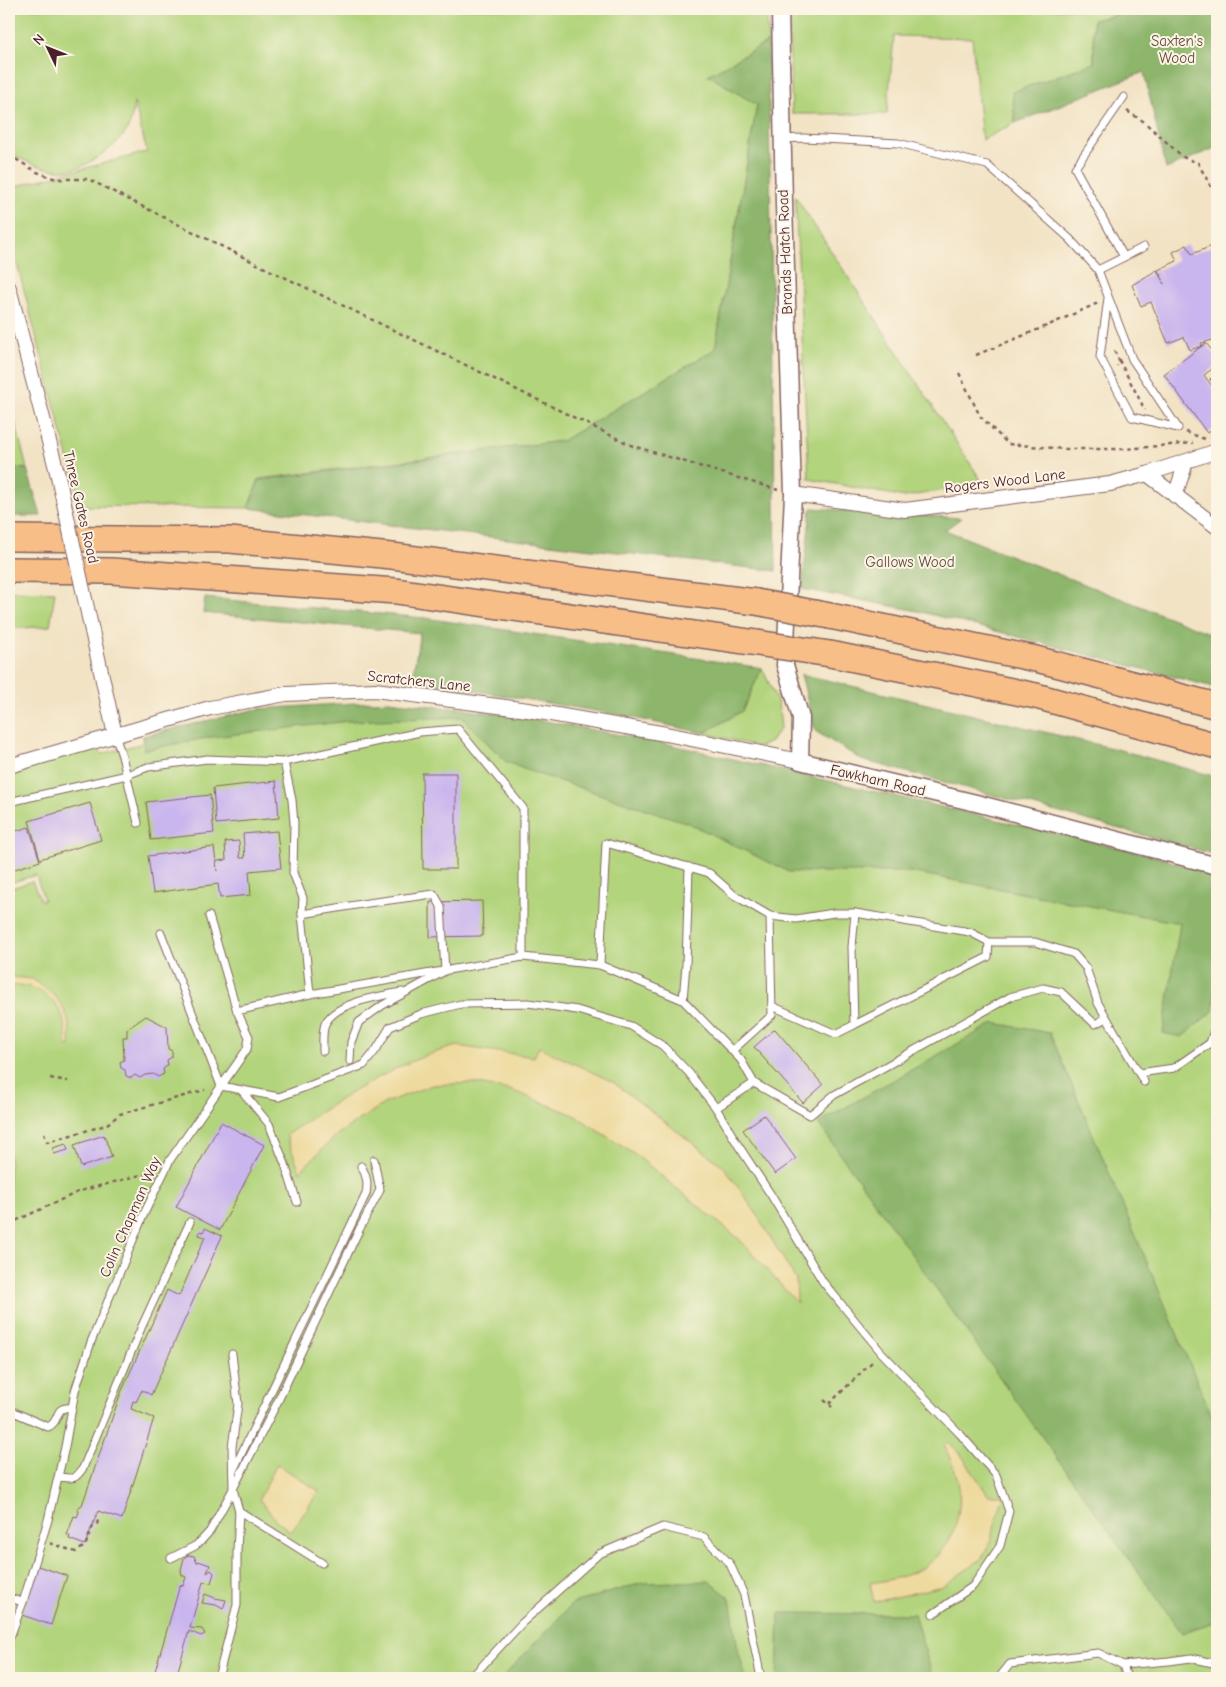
<svg xmlns="http://www.w3.org/2000/svg" width="1226" height="1687" font-family="'Comic Neue',sans-serif">
<rect width="100%" height="100%" fill="#fcf5e5"/>
<filter id="ink" filterUnits="userSpaceOnUse"><feTurbulence type="fractalNoise" baseFrequency=".02" numOctaves="2"/><feDisplacementMap in="SourceGraphic" scale="10" xChannelSelector="R" yChannelSelector="G"/><feConvolveMatrix kernelMatrix="1 2 1 2 8 2 1 2 1" color-interpolation-filters="sRGB"/></filter>
<filter id="wash" filterUnits="userSpaceOnUse"><feTurbulence type="fractalNoise" baseFrequency=".0096" numOctaves="4" result="noise"/><feDisplacementMap in="SourceGraphic" scale="20" xChannelSelector="R" yChannelSelector="G"/><feGaussianBlur stdDeviation="1.12" result="paint"/><feColorMatrix in="noise" values="0 0 0 0 0 0 0 0 0 0 0 0 0 0 0 0 0 1.4 0 .05"/><feComposite in="paint" operator="in"/></filter>
<g filter="url(#wash)">
<rect width="100%" height="100%" fill="#f2e3c5"/>
<g fill="#b2d47c" stroke="#7e7a54">
<path d="M9,9H766L768,42L709,75L757,105L715,349L562,441L259,479L248,508L81,506L9,233V188L147,152L134,102C133,111 132,119 128,128C121,144 86,168 69,170C49,172 31,163 13,156L9,152Z"/>
<polygon points="788,9 1145,9 1093,20 1094,63 1013,92 1015,123 982,140 972,38 894,36 887,114 792,114"/>
<polygon points="795,196 983,483 905,497 809,479"/>
<polygon points="9,397 27,469 9,468"/>
<polygon points="9,591 55,592 50,626 9,629"/>
<polygon points="762,668 778,703 781,727 771,742 759,747 704,733 742,711"/>
<polygon points="464,707 509,742 1217,912 1217,1678 9,1678 9,889 32,881 41,901 44,900 36,875 9,883 9,771 86,749 98,749 102,754 191,730"/>
</g>
<g fill="#8db66c" stroke="#6c6a4c">
<polygon points="1145,9 1217,9 1217,147 1166,169 1144,72 1015,123 1012,92 1094,63 1093,20"/>
<polygon points="768,42 776,571 248,508 259,480 562,441 715,349 757,105 708,75"/>
<polygon points="9,468 27,469 41,516 9,516"/>
<polygon points="811,508 961,518 945,530 1217,636 1217,688 918,611 802,589"/>
<polygon points="205,598 425,618 762,668 742,711 704,733 625,716 412,680 420,633 203,613"/>
<polygon points="801,674 1120,750 1217,777 1217,855 862,760 815,731"/>
<polygon points="388,701 512,715 668,744 1158,857 1214,876 1217,880 1217,983 1213,1011 1182,1037 1163,1033 1180,923 910,872 789,872 688,823 526,770 505,761 462,717 349,721 212,737 144,750 143,736 257,709"/>
<polygon points="994,1023 1050,1033 1217,1428 1217,1621 1182,1633 818,1123"/>
<polygon points="709,1581 730,1598 738,1650 746,1678 502,1678 573,1603 642,1583"/>
<polygon points="779,1613 914,1614 933,1678 777,1678"/>
</g>
<g fill="#eeda9e" stroke="#9c7c64">
<path d="M12,977L33,979C40,986 47,989 54,996C68,1009 71,1029 70,1047L66,1046C67,1021 60,998 35,989C26,985 18,984 9,987V978Z"/>
<path d="M457,1046L534,1057L539,1047L613,1082L724,1167L754,1210L796,1280L797,1303L739,1239L637,1156L574,1115L513,1091L473,1083L432,1085L385,1103L338,1134L300,1171L286,1135C340,1099 394,1062 457,1046Z"/>
<path d="M949,1443L960,1453L988,1495H1004L987,1551L980,1560L943,1586L874,1602L870,1583C890,1580 911,1576 928,1564C953,1548 964,1510 958,1481C955,1468 949,1457 944,1445Z"/>
<polygon points="277,1464 319,1491 291,1532 277,1521 259,1499"/>
</g>
<g id="blocks">
<g fill="#cab6ee">
<polygon points="1217,244 1217,339 1201,343 1202,346 1190,350 1184,337 1168,343 1151,302 1141,306 1132,285 1157,270 1164,284 1158,270 1177,261 1173,252 1187,245 1192,254"/>
<polygon points="1206,343 1217,357 1217,365 1204,375 1214,389 1217,387 1217,428 1207,433 1164,374"/>
<polygon points="422,773 456,773 456,869 423,869"/>
<polygon points="276,781 279,818 216,824 213,788"/>
<polygon points="210,795 214,833 151,840 146,802"/>
<polygon points="90,803 101,840 40,859 29,821"/>
<polygon points="29,827 40,861 9,871 9,833"/>
<polygon points="277,831 281,868 249,871 251,895 220,898 218,884 153,893 148,856 214,847 217,871 216,861 226,860 225,842 239,841 240,858 245,858 243,834"/>
<polygon points="482,901 483,936 430,937 430,902"/>
<polygon points="146,1016 167,1027 168,1049 172,1051 172,1057 167,1060 168,1065 163,1069 164,1074 158,1077 153,1074 145,1075 140,1078 135,1075 131,1078 126,1076 125,1070 121,1068 120,1062 124,1060 123,1037 127,1037 127,1029"/>
<polygon points="775,1029 823,1085 803,1103 754,1047"/>
<polygon points="764,1115 796,1159 775,1174 743,1130"/>
<polygon points="221,1122 264,1145 220,1230 176,1207"/>
<polygon points="104,1135 112,1157 81,1167 74,1145"/>
<polygon points="66,1144 68,1150 54,1154 53,1148"/>
<polygon points="205,1228 222,1236 151,1395 142,1390 136,1402 133,1401 131,1409 154,1418 122,1519 98,1511 85,1545 69,1539 70,1536 67,1535 74,1516 77,1517 79,1512 77,1508 82,1505 120,1395 167,1290 179,1296 205,1237 199,1235 200,1231 203,1232"/>
<polygon points="188,1555 194,1556 197,1563 198,1561 210,1565 207,1573 211,1570 214,1573 211,1583 203,1582 190,1628 202,1629 205,1634 201,1636 189,1631 176,1678 153,1678 180,1585 183,1586 186,1577 182,1575 181,1570 184,1558"/>
<polygon points="38,1566 67,1576 51,1625 22,1615"/>
<polygon points="205,1594 215,1598 226,1600 223,1609 216,1605 202,1603"/>
</g>
</g>
</g>
<g filter="url(#ink)">
<use href="#blocks" fill-opacity="0" stroke="#856461" stroke-width="1"/>
<g fill="none" stroke-linecap="round" stroke-linejoin="round">
<defs>
<g id="service">
<polyline points="1124,97 1075,168 1124,257"/>
<polyline points="783,139 804,138 898,143 987,165 1070,239 1098,270 1132,359 1178,428 1132,417 1100,357 1108,298"/>
<polyline points="1098,270 1144,247"/>
<polyline points="115,735 122,756 138,823"/>
<polyline points="284,762 420,732 458,729 523,808 523,957"/>
<polyline points="9,802 127,775 148,767 207,759 284,762 292,800 294,823 293,873 303,898 302,914 310,994"/>
<polyline points="302,914 368,903 434,894 441,906 445,971 383,1005 359,1022 351,1042 350,1061"/>
<polyline points="209,916 237,1011"/>
<polyline points="161,933 221,1086 279,1097 364,1065 376,1050 390,1027 421,1014 461,1004 528,1003 577,1010 631,1026 663,1046 689,1073 716,1108 754,1083"/>
<polyline points="989,942 1035,942 1074,954 1086,968 1098,1003 1144,1082"/>
<polyline points="600,965 606,843 709,873 734,895 770,916 796,919 834,913 855,913 970,932 989,942 988,957 854,1025"/>
<polyline points="683,1000 686,964 689,867"/>
<polyline points="772,1006 836,1034 854,1025 852,947 855,913"/>
<polyline points="733,1050 772,1015 770,916"/>
<path d="M323,1051C323,1042 322,1032 325,1024C335,1002 381,996 402,992"/>
<polyline points="1139,1073 1174,1068 1210,1043 1217,1022"/>
<polyline points="242,1091 269,1124 285,1164 297,1202"/>
<polyline points="716,1108 738,1145 771,1195 823,1282 881,1352 960,1434 996,1475 1009,1511 1000,1546 973,1586 933,1614"/>
<path d="M9,1410L48,1427C62,1421 52,1406 72,1408"/>
<path d="M233,1471L366,1194C368,1183 367,1176 361,1166"/>
<path d="M59,1477C73,1479 75,1480 83,1468L142,1326L190,1222"/>
<polyline points="239,1511 322,1563"/>
<polyline points="171,1558 195,1546 201,1541 210,1531 233,1489 276,1405 359,1230 380,1190 374,1160"/>
<polyline points="9,1598 23,1602"/>
<polyline points="9,1640 23,1602 48,1520 65,1447 75,1391 91,1342 143,1216 170,1160 247,1049 249,1037 237,1011 310,994 523,957 600,965 683,1000 741,1060 754,1083 810,1115 834,1095 1010,997 1043,988 1061,992 1095,1024 1106,1018"/>
<polyline points="1123,1665 1169,1661 1191,1658 1217,1664"/>
<polyline points="218,1678 237,1605 237,1551 239,1511 233,1489 232,1447 238,1404 232,1354"/>
<polyline points="471,1678 522,1623 599,1554 663,1527 704,1537 730,1564 744,1595 761,1678"/>
<polyline points="999,1678 1010,1664 1098,1653 1123,1665 1127,1678"/>
</g>
<g id="minor">
<polyline points="9,288 58,476"/>
<polyline points="1147,474 1217,527"/>
<polyline points="793,494 905,510 1110,484 1147,474 1217,451"/>
<polyline points="1175,496 1186,462"/>
<polyline points="92,631 115,735"/>
<polyline points="9,766 210,708 286,694 375,690 528,710 666,734 800,761"/>
</g>
<polyline id="tertiary" points="780,9 784,204 793,494 785,665 801,718 800,761 976,803 1217,866"/>
<g id="motorway">
<polyline points="9,538 230,540 392,556 756,602"/>
<polyline points="9,570 111,571 396,591 757,643"/>
<polyline points="830,616 1036,659 1217,706"/>
<polyline points="830,654 1036,696 1217,746"/>
</g>
</defs>
<use href="#service" stroke="#856461" stroke-width="9"/>
<use href="#minor" stroke="#856461" stroke-width="16"/>
<use href="#tertiary" stroke="#856461" stroke-width="19"/>
<use href="#motorway" stroke="#856461" stroke-width="28"/>
<g stroke="#856461" stroke-width="2.5" stroke-dasharray="4 4" stroke-linecap="butt">
<polyline points="1127,111 1143,121 1183,157 1198,163 1217,198"/>
<polyline points="9,155 37,172 56,179 88,179 257,264 633,446 778,490"/>
<polyline points="1114,351 1119,360 1117,366"/>
<polyline points="976,355 1049,325 1098,303"/>
<polyline points="1119,360 1145,410"/>
<polyline points="959,373 980,416 1008,444 1064,449 1125,449 1193,443"/>
<polyline points="1210,380 1217,375"/>
<polyline points="1186,432 1207,440"/>
<polyline points="50,1078 68,1081"/>
<polyline points="44,1133 47,1142 106,1125 120,1114 205,1090"/>
<polyline points="9,1224 80,1191 152,1172"/>
<polyline points="824,1400 832,1407"/>
<polyline points="829,1404 874,1360"/>
<polyline points="50,1543 76,1552 85,1546 93,1526 97,1524 98,1520"/>
</g>
<use href="#service" stroke="#fff" stroke-width="7"/>
<use href="#minor" stroke="#fff" stroke-width="14"/>
<use href="#tertiary" stroke="#fff" stroke-width="16"/>
<use href="#motorway" stroke="#f7be88" stroke-width="25"/>
<defs>
<polyline id="minor-bridge" points="58,476 92,631"/>
<g id="motorway-bridge">
<polyline points="756,602 830,616"/>
<polyline points="757,643 830,654"/>
</g>
</defs>
<use href="#minor-bridge" stroke="#856461" stroke-width="16" stroke-linecap="butt"/>
<use href="#motorway-bridge" stroke="#856461" stroke-width="28" stroke-linecap="butt"/>
<use href="#minor-bridge" stroke="#fff" stroke-width="14"/>
<use href="#motorway-bridge" stroke="#f7be88" stroke-width="25"/>
</g>
</g>
<g text-anchor="middle" dominant-baseline="central" stroke-width="4" stroke-linejoin="round" paint-order="stroke">
<g font-size="15" fill="#644c3f" stroke="#fcf5e5">
<text x="1177" y="41">Saxten's<tspan x="1177" dy="17">Wood</tspan></text>
<text x="910" y="562">Gallows Wood</text>
</g>
<g font-size="15" fill="#4a1f2b" stroke="#fcf5e5">
<text transform="translate(785 252) rotate(-92)">Brands Hatch Road</text>
<text transform="translate(1005 481) rotate(-7)">Rogers Wood Lane</text>
<text transform="translate(81 507) rotate(77)">Three Gates Road</text>
<text transform="translate(419 681) rotate(6)">Scratchers Lane</text>
<text transform="translate(878 780) rotate(13)">Fawkham Road</text>
<text transform="translate(130 1217) rotate(-66)">Colin Chapman Way</text>
</g>
</g>
<rect width="1226" height="1687" fill="none" stroke="#fcf5e5" stroke-width="30"/>
<g transform="translate(48 48) rotate(313)" stroke="#fcf5e5" stroke-width="4" paint-order="stroke">
<path d="M0-4L9 19L0 12L-9 19Z" fill="#4a1f2b"/>
<text y="-8" font-size="14" font-weight="bold" text-anchor="middle" fill="#4a1f2b">N</text>
</g>
</svg>
